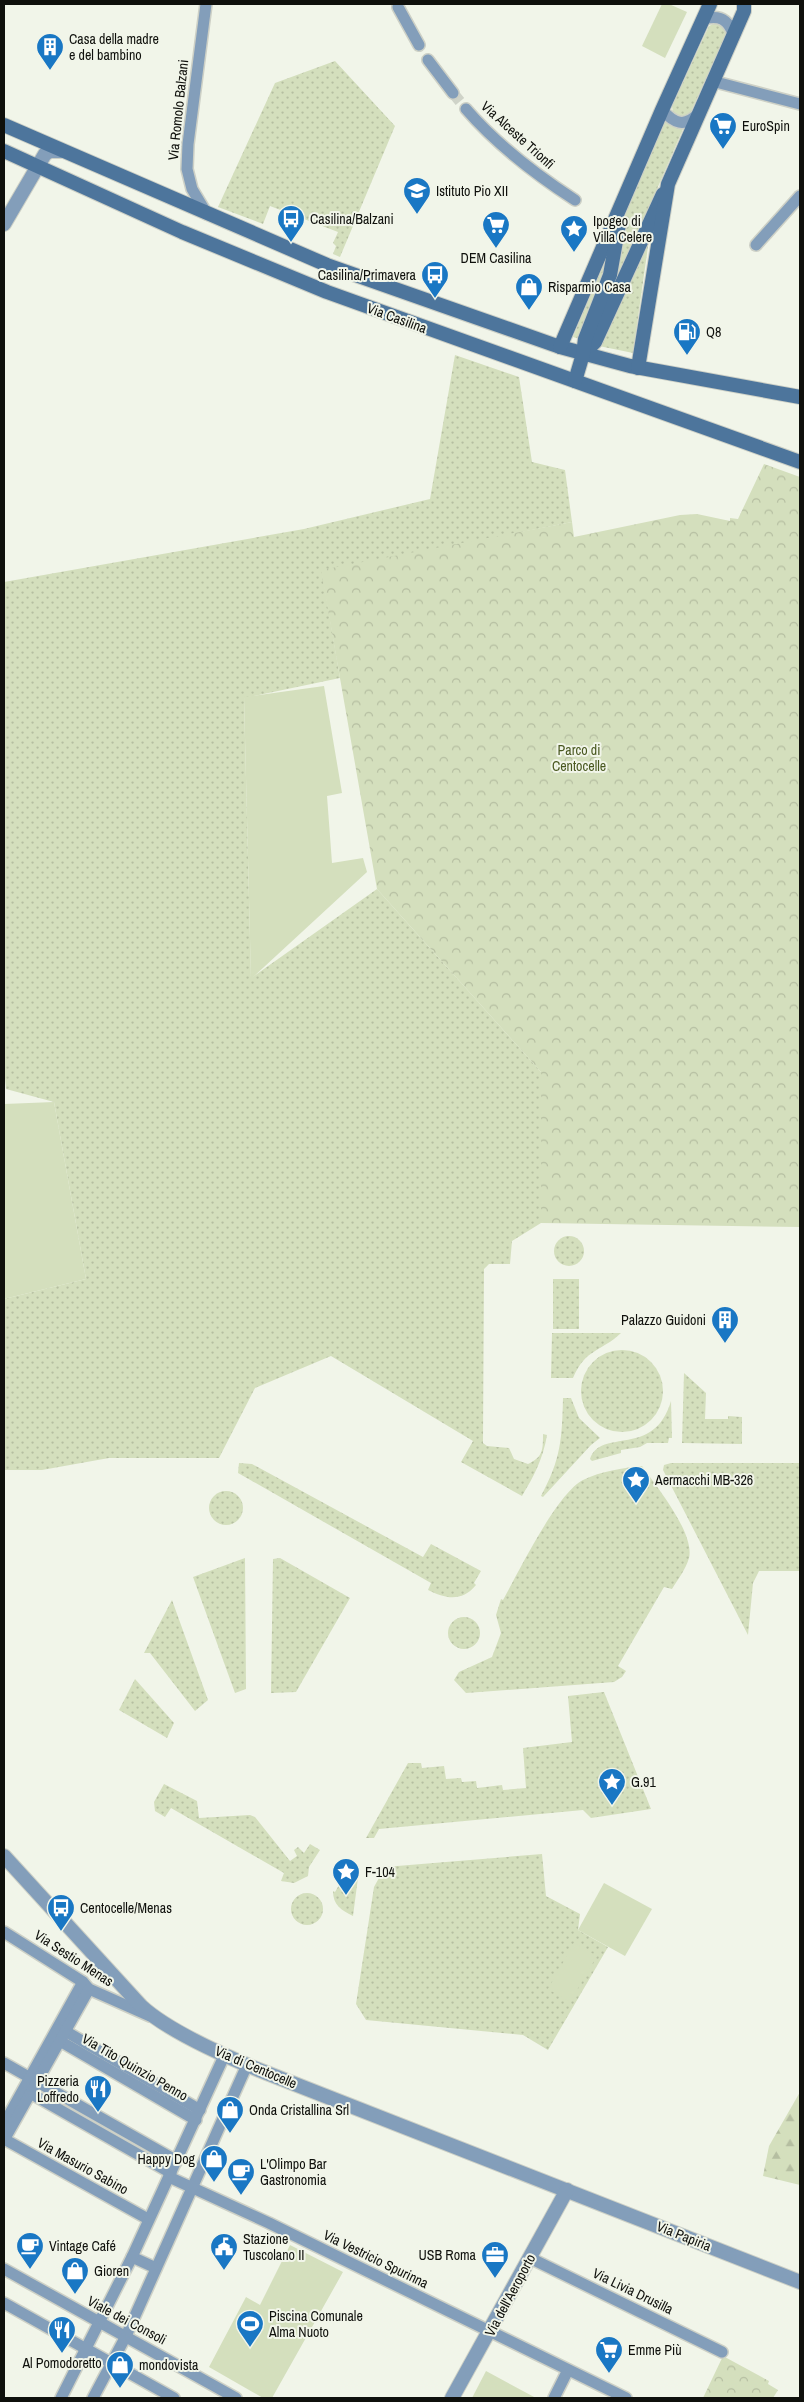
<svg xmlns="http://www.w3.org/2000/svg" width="804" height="2402" font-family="'Archivo Narrow',sans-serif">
<defs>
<pattern id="grass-dots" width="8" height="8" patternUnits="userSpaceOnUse" patternTransform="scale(1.25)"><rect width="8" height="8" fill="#d4dfbd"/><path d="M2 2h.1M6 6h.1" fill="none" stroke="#b5bea1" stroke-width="1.8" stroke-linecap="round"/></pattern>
<pattern id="forest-firs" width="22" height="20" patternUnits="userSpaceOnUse" patternTransform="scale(1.25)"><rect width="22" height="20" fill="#d4dfbd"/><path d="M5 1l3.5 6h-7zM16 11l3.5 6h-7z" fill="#b5bea1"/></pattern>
<pattern id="park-crowns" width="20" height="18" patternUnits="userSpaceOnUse" patternTransform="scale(1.25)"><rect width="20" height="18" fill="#d4dfbd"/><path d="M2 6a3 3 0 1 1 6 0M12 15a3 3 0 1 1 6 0" fill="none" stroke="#b5bea1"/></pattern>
</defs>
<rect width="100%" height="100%" fill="#f1f5e9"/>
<g fill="url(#grass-dots)">
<polygon points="715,23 722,24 726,34 690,114 680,118 673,114 672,106 709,26"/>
<polygon points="335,61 395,126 340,257 333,254 336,246 333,243 338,232 270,206 263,224 218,207 275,83"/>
<polygon points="665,121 671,126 683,129 596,330 627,208"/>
<polygon points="651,225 633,353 599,346"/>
<polygon points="608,252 605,273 579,339 573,337"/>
<path d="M455,355L519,377L532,462L565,470L572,522L322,572L340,678L244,698L251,978L377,889L541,1072V1223L512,1241L510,1264H489L484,1269L483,1443L487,1446L509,1448L514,1459L528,1464C543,1457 543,1450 543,1434L547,1435C543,1459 534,1476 522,1496L461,1462L473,1441L331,1356L255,1388L219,1458H109L42,1470H4V1299L86,1279L54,1102L6,1089L4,1067V582L304,529L430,499Z"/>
<circle cx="569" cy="1251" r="15"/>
<rect x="553" y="1279" width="26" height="50"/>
<path d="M552,1333H621C601,1352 586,1348 573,1378H551Z"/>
<circle cx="622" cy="1391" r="41"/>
<polygon points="684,1373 706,1393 705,1419 728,1419 728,1416 742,1417 742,1444 682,1443"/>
<path d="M563,1398H571L579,1418L600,1438L591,1445L543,1497L541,1496C561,1459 562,1439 563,1398Z"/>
<path d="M671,1401L672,1438H669L668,1443H647L640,1447L621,1450V1453L592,1461L590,1459C601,1427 654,1459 671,1401Z"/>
<path d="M239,1463L252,1464L423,1557L431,1544L481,1571L474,1583L476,1585C462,1602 446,1599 428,1590L431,1583L238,1473Z"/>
<polygon points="671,1463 800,1463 800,1571 759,1571 753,1583 748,1635 663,1470 664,1465"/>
<path d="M642,1466C656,1486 695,1533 689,1558C686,1569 678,1579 672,1589L664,1587L618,1666L626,1671L622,1677L614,1682L466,1693L454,1680L459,1672L492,1657L501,1633L496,1615L501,1599L503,1600C518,1573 557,1493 583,1480C601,1471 623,1468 642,1466Z"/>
<circle cx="226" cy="1508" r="17"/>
<polygon points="245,1558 246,1689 235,1693 193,1577"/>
<polygon points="280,1558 350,1598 296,1692 271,1693 273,1559"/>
<polygon points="172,1600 208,1700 195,1711 150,1653 144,1653"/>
<circle cx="464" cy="1633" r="16"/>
<polygon points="135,1679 174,1723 167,1738 119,1710"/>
<polygon points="604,1692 651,1809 591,1818 583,1810 379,1829 374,1838 366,1838 408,1763 421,1763 422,1768 444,1766 446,1779 461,1778 462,1782 476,1781 477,1788 502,1785 503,1790 526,1788 523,1748 572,1742 568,1696"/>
<polygon points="164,1784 197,1801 199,1818 250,1815 255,1817 290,1861 297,1856 294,1850 298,1847 304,1853 310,1844 320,1850 309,1867 308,1876 294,1883 281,1881 284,1873 171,1808 165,1817 155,1811 154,1802"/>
<polygon points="542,1854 546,1896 580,1914 578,1930 608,1947 548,2050 523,2035 366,2020 356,2004 374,1887 385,1867"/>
<path d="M350,1866L359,1870L353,1916C341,1910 333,1905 333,1891L335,1892Z"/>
<circle cx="307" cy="1909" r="16"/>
</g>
<polygon fill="url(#forest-firs)" points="800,2092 800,2185 763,2176 769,2146"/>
<g fill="url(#park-crowns)">
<polygon points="764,464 800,477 800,1227 541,1223 541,1072 377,889 321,570 572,522 574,537 680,515 697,514 730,521 730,518 738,519"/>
<polygon points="723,2356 769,2381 768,2384 778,2390 773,2398 703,2398"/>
</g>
<g fill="#d4dfbd">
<polygon points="662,4 669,4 687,12 665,58 642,46"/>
<polygon points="324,686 342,793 327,796 332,863 363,858 367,872 251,979 244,697"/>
<polygon points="54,1102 86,1279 4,1299 4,1104"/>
<polygon points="604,1883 652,1909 625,1956 578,1930"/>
<polygon points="574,1943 597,1956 570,2002 548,1989"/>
<polygon points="290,2245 343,2272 272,2398 263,2398 209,2367 246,2297 260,2305"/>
<polygon points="486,2371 536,2398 472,2398"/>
</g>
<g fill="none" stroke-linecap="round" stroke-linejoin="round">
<polyline stroke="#cfd3c8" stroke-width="11" stroke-dasharray="11 5.5" stroke-linecap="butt" points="453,93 466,109"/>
<defs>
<g id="minor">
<polyline points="206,4 188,144 187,169 192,189 207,214"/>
<polyline points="398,7 419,45"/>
<path d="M704,19C719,15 728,19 733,34"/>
<polyline points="428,60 453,93"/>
<polyline points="712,81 800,104"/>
<path d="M466,109C497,145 535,174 575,200"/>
<path d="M662,110C674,123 684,128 698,114"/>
<polyline points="756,245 800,196"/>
<polyline points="4,1932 83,1982 89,1989 150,2016"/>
<polyline points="65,2031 200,2110"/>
<polyline points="60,2041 196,2120"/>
<polyline points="4,2063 177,2161"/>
<polyline points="30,2093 171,2173"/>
<polyline points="4,2124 83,1982"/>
<polyline points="4,2139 148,2219"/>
<polyline points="4,2140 89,1989"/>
<polyline points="169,2177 269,2223 626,2398"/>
<polyline points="132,2257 156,2268"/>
<polyline points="530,2258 722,2352"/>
<polyline points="4,2269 236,2398"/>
<polyline points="4,2303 174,2398"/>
<polyline points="61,2398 132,2257 225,2054"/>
<polyline points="93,2398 126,2336 247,2065"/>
<polyline points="554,2398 568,2370"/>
</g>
<g id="tertiary">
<polyline points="4,224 45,154 50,151 61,151"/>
<path d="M4,1856L141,2006C168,2031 225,2056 259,2070L800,2282"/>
<polyline points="452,2398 567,2190"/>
</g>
<g id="secondary">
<polyline points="4,125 327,265 560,347 630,366 800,397"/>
<polyline points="4,151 182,232 327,292 800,462"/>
<polyline points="560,347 662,110 710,4"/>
<polyline points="583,354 595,342 663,194"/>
<polyline points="638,368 668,184 744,11 744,4"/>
<polyline points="575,381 583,354 585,339 610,275 619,224"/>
</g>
</defs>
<use href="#minor" stroke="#cdd0c6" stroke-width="14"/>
<use href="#tertiary" stroke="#cdd0c6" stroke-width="16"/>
<use href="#secondary" stroke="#cdd0c6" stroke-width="16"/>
<use href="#minor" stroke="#839eba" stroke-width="11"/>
<use href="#tertiary" stroke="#839eba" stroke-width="14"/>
<use href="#secondary" stroke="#4d759c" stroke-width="14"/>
</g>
<defs>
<symbol id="building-pin" viewBox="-11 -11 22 30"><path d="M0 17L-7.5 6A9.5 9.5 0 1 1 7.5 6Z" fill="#1977c4" stroke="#f1f5e9"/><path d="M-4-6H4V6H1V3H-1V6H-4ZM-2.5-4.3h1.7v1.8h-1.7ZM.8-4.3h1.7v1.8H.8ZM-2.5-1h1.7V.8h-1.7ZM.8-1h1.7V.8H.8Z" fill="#fff"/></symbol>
<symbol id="supermarket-pin" viewBox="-11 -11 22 30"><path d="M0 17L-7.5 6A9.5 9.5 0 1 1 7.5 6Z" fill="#1977c4" stroke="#f1f5e9"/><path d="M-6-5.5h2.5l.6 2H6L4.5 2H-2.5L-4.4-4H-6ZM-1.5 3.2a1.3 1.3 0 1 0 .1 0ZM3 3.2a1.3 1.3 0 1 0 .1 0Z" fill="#fff"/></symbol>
<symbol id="school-pin" viewBox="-11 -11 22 30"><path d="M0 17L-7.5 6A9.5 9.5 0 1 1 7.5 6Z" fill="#1977c4" stroke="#f1f5e9"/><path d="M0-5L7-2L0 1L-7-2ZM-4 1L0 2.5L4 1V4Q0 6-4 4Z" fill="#fff"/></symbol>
<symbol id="bus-pin" viewBox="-11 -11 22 30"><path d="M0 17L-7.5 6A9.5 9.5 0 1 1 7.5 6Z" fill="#1977c4" stroke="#f1f5e9"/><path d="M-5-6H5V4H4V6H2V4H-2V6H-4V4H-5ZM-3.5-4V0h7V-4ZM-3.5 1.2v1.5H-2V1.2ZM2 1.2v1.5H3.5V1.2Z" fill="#fff"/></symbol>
<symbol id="sight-pin" viewBox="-11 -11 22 30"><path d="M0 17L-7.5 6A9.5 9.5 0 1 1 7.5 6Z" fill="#1977c4" stroke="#f1f5e9"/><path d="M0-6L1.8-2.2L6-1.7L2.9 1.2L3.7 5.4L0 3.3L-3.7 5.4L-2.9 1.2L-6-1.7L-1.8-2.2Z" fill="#fff"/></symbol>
<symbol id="shop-pin" viewBox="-11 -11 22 30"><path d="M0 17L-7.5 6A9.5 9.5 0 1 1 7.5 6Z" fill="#1977c4" stroke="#f1f5e9"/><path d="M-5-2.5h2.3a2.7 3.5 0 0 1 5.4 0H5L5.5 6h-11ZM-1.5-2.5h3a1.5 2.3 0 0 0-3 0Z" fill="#fff"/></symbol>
<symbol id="fuel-pin" viewBox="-11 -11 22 30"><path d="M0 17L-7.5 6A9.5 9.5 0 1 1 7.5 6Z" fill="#1977c4" stroke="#f1f5e9"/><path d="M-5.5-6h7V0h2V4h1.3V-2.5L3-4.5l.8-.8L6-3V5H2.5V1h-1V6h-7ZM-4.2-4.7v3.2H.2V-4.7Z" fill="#fff"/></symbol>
<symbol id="restaurant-pin" viewBox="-11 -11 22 30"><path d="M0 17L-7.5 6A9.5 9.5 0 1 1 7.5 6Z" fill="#1977c4" stroke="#f1f5e9"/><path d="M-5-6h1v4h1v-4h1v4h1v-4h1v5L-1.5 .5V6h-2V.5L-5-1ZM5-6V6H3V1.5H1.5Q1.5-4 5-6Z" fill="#fff"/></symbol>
<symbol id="cafe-pin" viewBox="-11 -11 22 30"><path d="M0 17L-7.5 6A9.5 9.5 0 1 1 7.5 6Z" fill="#1977c4" stroke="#f1f5e9"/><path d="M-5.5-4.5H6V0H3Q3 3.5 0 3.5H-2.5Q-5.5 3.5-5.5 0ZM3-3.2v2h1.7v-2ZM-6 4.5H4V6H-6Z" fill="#fff"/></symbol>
<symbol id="civic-pin" viewBox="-11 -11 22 30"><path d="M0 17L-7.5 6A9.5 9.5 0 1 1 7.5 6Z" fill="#1977c4" stroke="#f1f5e9"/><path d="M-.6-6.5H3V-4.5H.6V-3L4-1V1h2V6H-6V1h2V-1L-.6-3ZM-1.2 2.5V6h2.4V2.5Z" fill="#fff"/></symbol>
<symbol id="office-pin" viewBox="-11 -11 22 30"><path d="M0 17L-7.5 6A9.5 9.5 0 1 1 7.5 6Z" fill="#1977c4" stroke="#f1f5e9"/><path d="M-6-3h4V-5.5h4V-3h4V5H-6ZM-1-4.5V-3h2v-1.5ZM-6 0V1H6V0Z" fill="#fff"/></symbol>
<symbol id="stadium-pin" viewBox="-11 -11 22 30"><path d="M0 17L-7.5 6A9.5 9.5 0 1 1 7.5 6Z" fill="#1977c4" stroke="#f1f5e9"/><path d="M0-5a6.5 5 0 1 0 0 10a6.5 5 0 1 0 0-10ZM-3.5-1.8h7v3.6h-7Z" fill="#fff"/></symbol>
</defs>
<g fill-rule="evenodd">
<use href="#building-pin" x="34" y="31" width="32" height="43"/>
<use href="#supermarket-pin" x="707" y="110" width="32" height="43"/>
<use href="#school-pin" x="401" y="175" width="32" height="43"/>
<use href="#bus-pin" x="275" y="203" width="32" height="43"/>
<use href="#supermarket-pin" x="480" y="209" width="32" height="43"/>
<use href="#sight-pin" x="558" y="213" width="32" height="43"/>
<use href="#bus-pin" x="419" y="259" width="32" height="43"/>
<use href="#shop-pin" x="513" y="271" width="32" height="43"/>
<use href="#fuel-pin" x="671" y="316" width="32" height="43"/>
<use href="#building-pin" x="709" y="1304" width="32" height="43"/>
<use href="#sight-pin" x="620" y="1464" width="32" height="43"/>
<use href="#sight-pin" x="596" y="1766" width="32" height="43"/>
<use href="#sight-pin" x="330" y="1856" width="32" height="43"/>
<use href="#bus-pin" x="45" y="1892" width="32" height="43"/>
<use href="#restaurant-pin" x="82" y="2073" width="32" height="43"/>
<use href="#shop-pin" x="214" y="2094" width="32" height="43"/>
<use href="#shop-pin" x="198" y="2143" width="32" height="43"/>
<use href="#cafe-pin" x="225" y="2156" width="32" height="43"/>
<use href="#cafe-pin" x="14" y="2230" width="32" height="43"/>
<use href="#civic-pin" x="208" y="2231" width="32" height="43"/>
<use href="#office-pin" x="479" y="2239" width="32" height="43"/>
<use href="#shop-pin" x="59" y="2255" width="32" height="43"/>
<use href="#stadium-pin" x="234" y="2308" width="32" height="43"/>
<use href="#restaurant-pin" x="46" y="2314" width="32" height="43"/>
<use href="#supermarket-pin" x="593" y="2334" width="32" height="43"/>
<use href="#shop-pin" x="104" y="2349" width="32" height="43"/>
</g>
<g text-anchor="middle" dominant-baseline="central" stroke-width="4" stroke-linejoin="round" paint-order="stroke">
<g font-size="14" fill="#0f100c" stroke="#f1f5e9" text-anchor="start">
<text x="69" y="39">Casa della madre<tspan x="69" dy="16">e del bambino</tspan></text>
<text x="742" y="126">EuroSpin</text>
<text x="436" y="191">Istituto Pio XII</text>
<text x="310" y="219">Casilina/Balzani</text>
<text x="593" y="221">Ipogeo di<tspan x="593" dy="16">Villa Celere</tspan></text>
<text x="496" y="258" text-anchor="middle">DEM Casilina</text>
<text x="416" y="275" text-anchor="end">Casilina/Primavera</text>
<text x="548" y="287">Risparmio Casa</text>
<text x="706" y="332">Q8</text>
<text x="706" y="1320" text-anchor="end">Palazzo Guidoni</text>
<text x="655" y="1480">Aermacchi MB-326</text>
<text x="631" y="1782">G.91</text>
<text x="365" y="1872">F-104</text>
<text x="80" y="1908">Centocelle/Menas</text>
<text x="79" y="2081" text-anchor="end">Pizzeria<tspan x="79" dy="16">Loffredo</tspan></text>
<text x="249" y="2110">Onda Cristallina Srl</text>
<text x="195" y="2159" text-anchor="end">Happy Dog</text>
<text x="260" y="2164">L'Olimpo Bar<tspan x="260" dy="16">Gastronomia</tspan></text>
<text x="243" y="2239">Stazione<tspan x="243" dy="16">Tuscolano II</tspan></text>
<text x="49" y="2246">Vintage Café</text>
<text x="476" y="2255" text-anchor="end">USB Roma</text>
<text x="94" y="2271">Gioren</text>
<text x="269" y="2316">Piscina Comunale<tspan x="269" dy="16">Alma Nuoto</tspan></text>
<text x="628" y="2350">Emme Più</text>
<text x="62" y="2363" text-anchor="middle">Al Pomodoretto</text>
<text x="139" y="2365">mondovista</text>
</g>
<g font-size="14" fill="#0f100c" stroke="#f1f5e9">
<text transform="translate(178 110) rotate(-84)">Via Romolo Balzani</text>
<text transform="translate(518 135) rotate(42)">Via Alceste Trionfi</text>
<text transform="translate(397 318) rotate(20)">Via Casilina</text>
<text transform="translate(74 1958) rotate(33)">Via Sestio Menas</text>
<text transform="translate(135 2067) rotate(30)">Via Tito Quinzio Penno</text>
<text transform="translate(256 2067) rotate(23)">Via di Centocelle</text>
<text transform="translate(83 2166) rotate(29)">Via Masurio Sabino</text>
<text transform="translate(684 2236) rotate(22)">Via Papiria</text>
<text transform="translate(376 2259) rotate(26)">Via Vestricio Spurinna</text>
<text transform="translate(633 2291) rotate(26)">Via Livia Drusilla</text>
<text transform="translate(510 2295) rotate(-62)">Via dell'Aeroporto</text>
<text transform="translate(127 2320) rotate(28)">Viale dei Consoli</text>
</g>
<g font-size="14" fill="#495820" stroke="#f1f5e9">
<text x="579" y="750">Parco di<tspan x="579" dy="16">Centocelle</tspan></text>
</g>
</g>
<rect width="804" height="2402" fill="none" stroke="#0f100c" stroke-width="10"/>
</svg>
